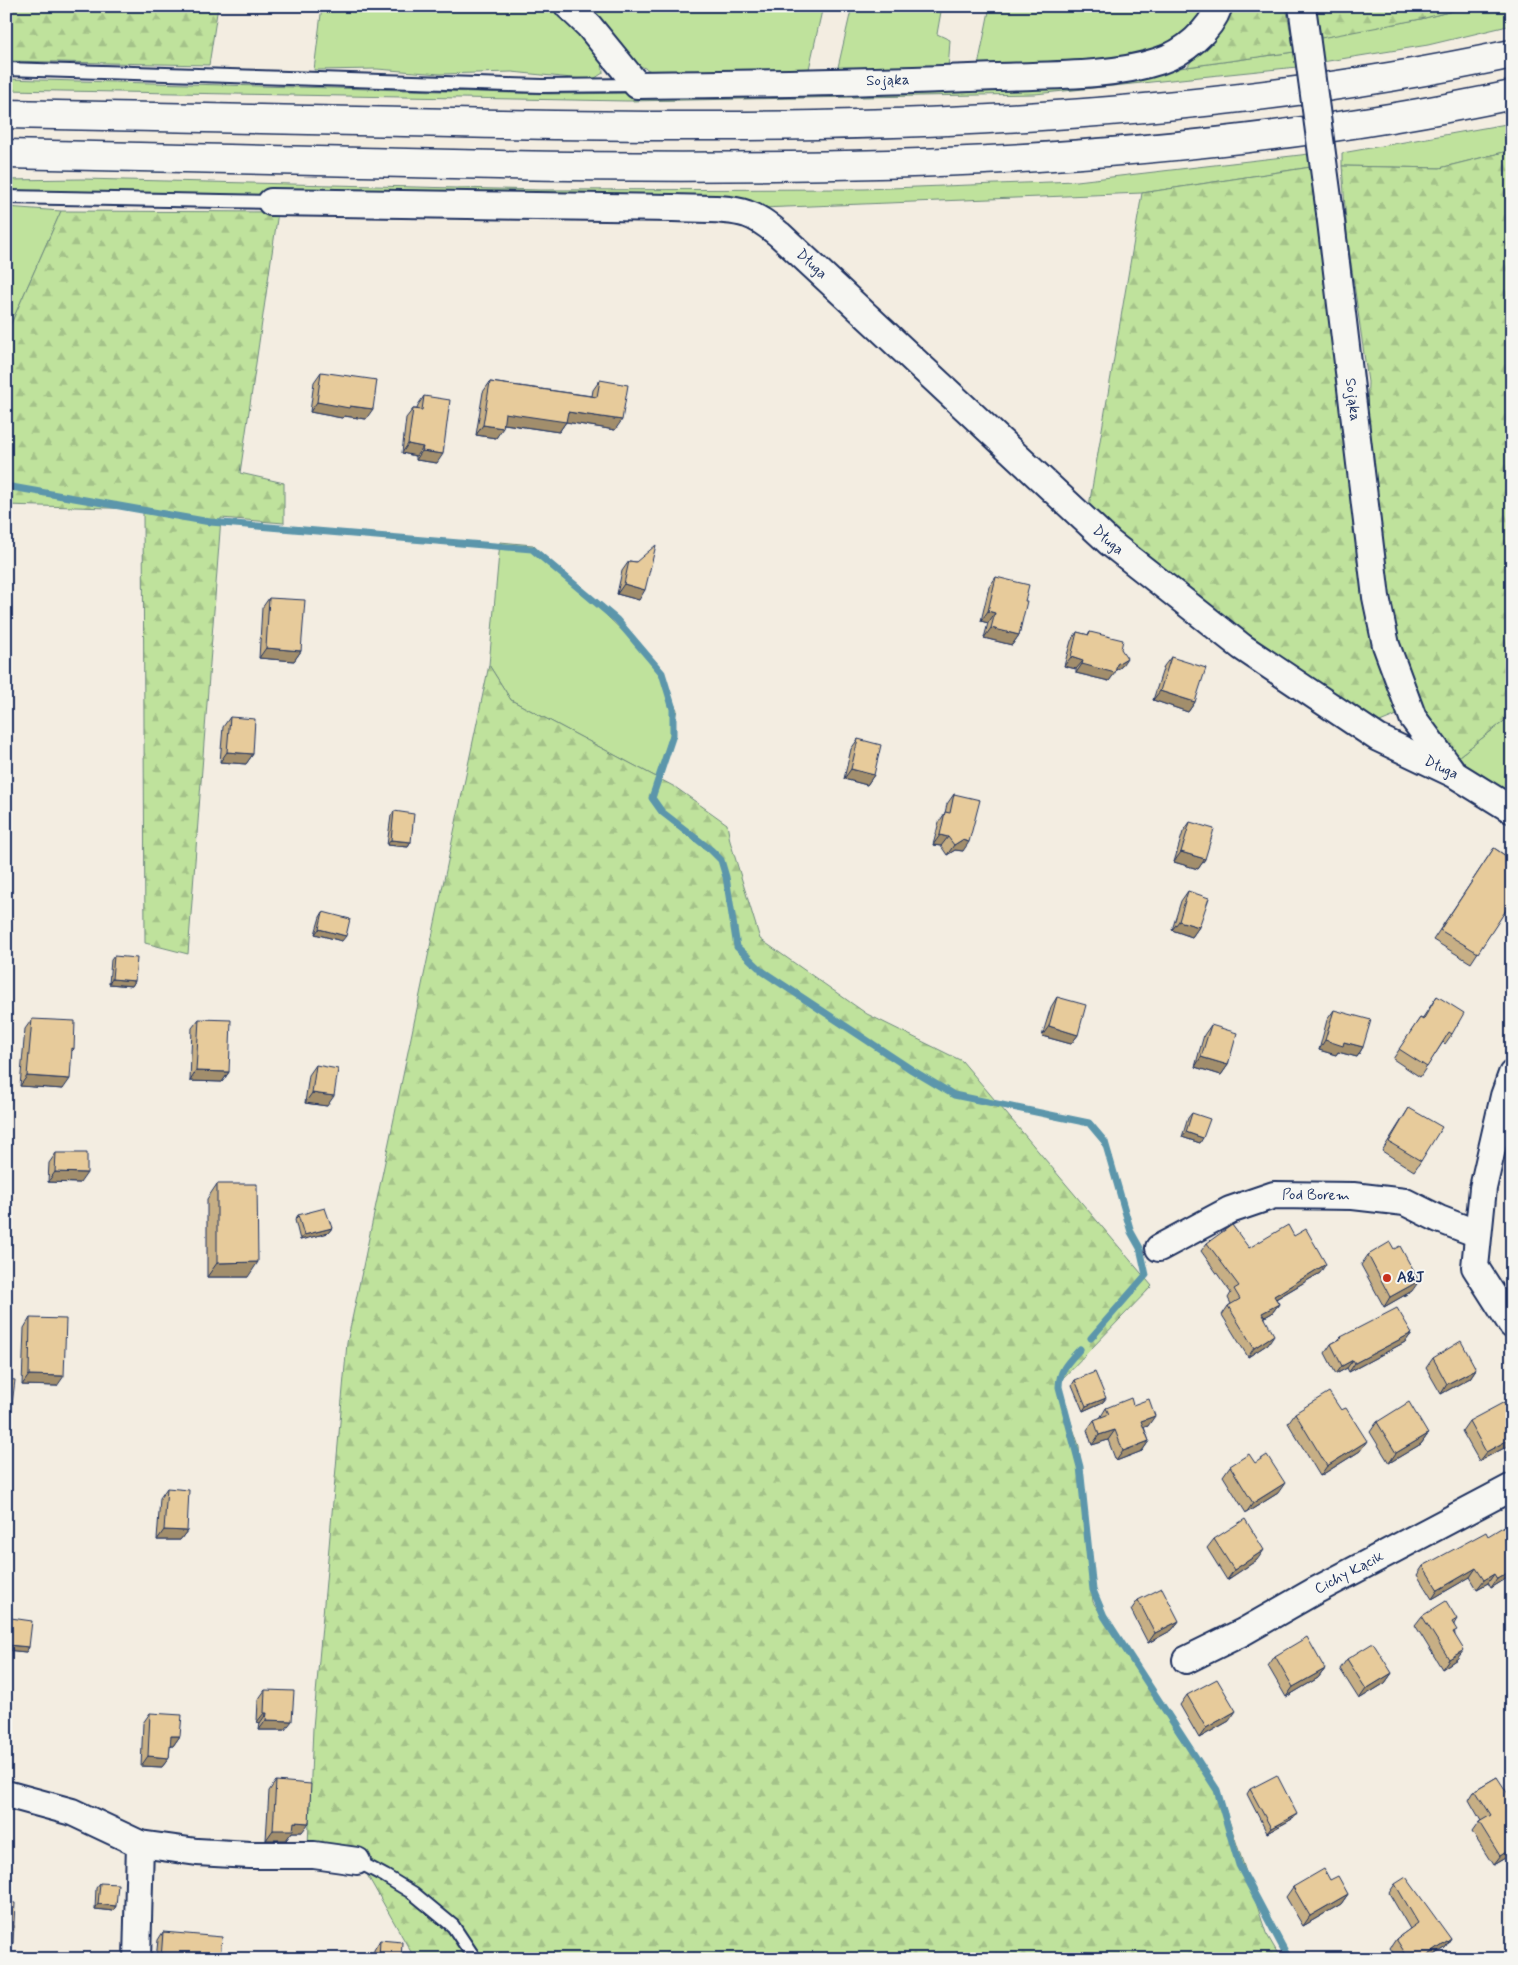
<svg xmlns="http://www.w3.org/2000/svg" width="1518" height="1965" font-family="Mynerve,sans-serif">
<defs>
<pattern id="forest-firs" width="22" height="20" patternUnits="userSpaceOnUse" patternTransform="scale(1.25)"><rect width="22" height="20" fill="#bfe29c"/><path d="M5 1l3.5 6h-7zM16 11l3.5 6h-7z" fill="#a4c289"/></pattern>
</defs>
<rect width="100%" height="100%" fill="#f3ede1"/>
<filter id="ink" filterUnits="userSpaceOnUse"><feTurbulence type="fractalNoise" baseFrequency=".02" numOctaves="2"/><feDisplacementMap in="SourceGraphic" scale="10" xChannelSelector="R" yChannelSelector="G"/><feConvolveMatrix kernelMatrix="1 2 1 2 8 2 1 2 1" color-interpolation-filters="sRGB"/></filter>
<g filter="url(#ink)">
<g fill="#bfe29c" stroke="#6d887d">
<path d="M322,6H553C569,22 604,50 603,73L592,80L512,72L440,74L377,69L314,70Z"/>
<polygon points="587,6 823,6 807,78 653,72 624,58"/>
<polygon points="852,6 942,6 937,34 950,40 948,71 836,76"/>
<polygon points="990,6 1206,6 1181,35 1156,52 1125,63 977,71"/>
<polygon points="1472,6 1512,6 1512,25 1428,45 1322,62 1319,37 1421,19"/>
<polygon points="1294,52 1297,67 1035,94 628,101 6,90 6,79 549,94 936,90 1039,86 1187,67"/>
<polygon points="1512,123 1512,150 1440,168 1342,166 1342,153"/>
<polygon points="1309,154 1311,167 1142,193 761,208 6,190 6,180 83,179 540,190 864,189 1077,181"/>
<polygon points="6,207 61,211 6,335"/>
<polygon points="500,542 533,545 654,661 677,710 658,778 511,700 489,665"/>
<polygon points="1512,715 1512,761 1507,768 1512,772 1512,800 1475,777 1459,756"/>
</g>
<g fill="url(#forest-firs)" stroke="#6d887d">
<polygon points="6,6 218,6 209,65 6,61"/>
<polygon points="1226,6 1286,6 1294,52 1187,67 1213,33"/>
<polygon points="1316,6 1472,6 1421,19 1321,38"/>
<polygon points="1512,150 1512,715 1459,756 1420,714 1385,605 1366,441 1368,382 1347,235 1342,166 1440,168"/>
<polygon points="1311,167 1397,701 1397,715 1375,724 1188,595 1088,512 1142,193"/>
<polygon points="61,211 278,212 240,473 284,483 284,523 221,518 188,954 145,943 143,509 6,505 6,335"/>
<polygon points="489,665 511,700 675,787 727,824 730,841 760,939 867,1014 962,1061 1152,1286 1058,1383 1079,1446 1093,1602 1221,1796 1266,1933 1281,1959 415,1959 365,1871 361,1849 308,1846 313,1728 347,1343"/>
</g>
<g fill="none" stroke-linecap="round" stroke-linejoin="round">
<g stroke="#5c96ab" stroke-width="7">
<polyline points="6,486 210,522 532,549 617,620 662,673 673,709 673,735 652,798 662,812 711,850 721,860 726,877 737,947 758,967"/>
<polyline points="762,971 912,1070 954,1095 1089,1123 1105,1142 1131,1232 1140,1248 1146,1275 1091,1338"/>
<path d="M1080,1349C1069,1361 1059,1370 1059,1387L1080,1467L1093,1590L1104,1616L1217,1790L1239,1865L1289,1959"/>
</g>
<defs>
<g id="service">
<polyline points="6,69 542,86 637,85"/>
<polyline points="6,197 271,202"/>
<polyline points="357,1861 385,1876 413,1893 453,1926 475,1959"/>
</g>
<g id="minor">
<path id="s1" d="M568,6L589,26L637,85C757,84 877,82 997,77C1048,75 1111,77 1159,61C1184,53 1210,31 1219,6"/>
<path id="s2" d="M271,202L673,208C695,209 727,207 747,214C760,218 770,227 780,235L1110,543L1242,647L1378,738L1454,774L1512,810"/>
<path id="s3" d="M1330,213L1376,597L1386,645L1413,718L1452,771"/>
<polyline points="1512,1074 1504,1096 1483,1188 1475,1267 1512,1325"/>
<path id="s4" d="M1159,1248L1230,1210L1274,1195L1353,1196L1405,1202L1439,1219L1478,1234"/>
<path id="s5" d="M1186,1660L1243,1632L1313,1592L1512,1487"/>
<polyline points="6,1794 72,1812 140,1844 197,1852 250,1855 314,1855 357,1861"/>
<polyline points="137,1959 140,1844"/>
</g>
<g id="motorway">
<path d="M6,114C155,117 305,120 454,123C810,131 1162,128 1512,54"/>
<path d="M6,154C171,157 335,162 499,165C838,171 1179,166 1512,95"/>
</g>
</defs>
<use href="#service" stroke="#1b2f5e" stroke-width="16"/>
<use href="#minor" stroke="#1b2f5e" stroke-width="30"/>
<use href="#motorway" stroke="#1b2f5e" stroke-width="31"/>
<use href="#service" stroke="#f6f6f2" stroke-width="12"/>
<use href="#minor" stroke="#f6f6f2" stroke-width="26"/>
<use href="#motorway" stroke="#f6f6f2" stroke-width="28"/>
<defs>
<polyline id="minor-bridge" points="1302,6 1330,213"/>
</defs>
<use href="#minor-bridge" stroke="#1b2f5e" stroke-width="30" stroke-linecap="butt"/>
<use href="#minor-bridge" stroke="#f6f6f2" stroke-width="26"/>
</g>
<g fill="#c7af85" stroke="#1b2f5e">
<polygon points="321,372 366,419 344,416 342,418 310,412 314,382"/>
<polygon points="600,380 615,430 566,422 559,432 504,424 496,438 476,435 483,392 490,382 592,396 593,390"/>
<polygon points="424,396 437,463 416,460 416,456 402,453 406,418 413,409 417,409 418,405"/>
<polygon points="629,561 636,562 639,600 617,594 622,571"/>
<polygon points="996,577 1025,601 1019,635 1012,645 984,638 988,623 981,621 989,587"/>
<polygon points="269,598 301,651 294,661 259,658 262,608"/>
<polygon points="1077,632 1088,635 1090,632 1121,649 1121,667 1116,670 1109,681 1076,673 1076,669 1064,666 1071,641"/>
<polygon points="1171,657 1195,702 1188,712 1153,700 1164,666"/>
<polygon points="230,717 253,754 246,764 220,762 223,727"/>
<polygon points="858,739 874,775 867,785 844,779 851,749"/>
<polygon points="954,794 963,851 955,850 947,855 941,846 933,845 939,822 945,813 947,804"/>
<polygon points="394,811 411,842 408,847 387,845 391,816"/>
<polygon points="1190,822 1205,859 1198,869 1174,862 1183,832"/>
<polygon points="1494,848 1512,860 1512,916 1505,911 1471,963 1433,940"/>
<polygon points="1188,891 1199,927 1192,937 1172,930 1181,901"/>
<polygon points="323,912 342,941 315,934 320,917"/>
<polygon points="114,956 135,981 132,986 109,984 111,960"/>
<polygon points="1437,996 1452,1034 1445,1044 1443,1042 1420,1077 1393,1059 1420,1018 1422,1019"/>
<polygon points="1057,997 1078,1035 1071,1044 1042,1036 1051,1007"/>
<polygon points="1334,1010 1363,1047 1357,1057 1338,1052 1336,1055 1319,1050 1327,1020"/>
<polygon points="32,1019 74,1049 71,1052 63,1089 20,1086 25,1029"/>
<polygon points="199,1019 229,1072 222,1082 190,1081 192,1028"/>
<polygon points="1211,1025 1228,1065 1221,1075 1195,1067 1204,1035"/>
<polygon points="316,1065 327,1106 305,1103 309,1075"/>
<polygon points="1409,1108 1421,1161 1414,1171 1382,1151"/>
<polygon points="1192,1113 1200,1143 1182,1137 1188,1118"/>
<polygon points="56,1153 80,1183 48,1182 49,1163"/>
<polygon points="217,1184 248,1277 207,1277 207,1199"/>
<polygon points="298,1215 332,1228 328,1233 300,1240 295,1220"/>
<polygon points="1294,1236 1320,1273 1276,1299 1279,1304 1272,1313 1265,1317 1268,1344 1248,1357 1222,1315 1228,1306 1231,1304 1228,1298 1231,1293 1201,1251 1207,1243 1249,1248"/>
<polygon points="1394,1249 1412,1291 1384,1307 1361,1265 1368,1255"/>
<polygon points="30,1318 57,1386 22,1385 24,1328"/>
<polygon points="1412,1333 1405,1342 1349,1372 1347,1368 1336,1374 1325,1353 1331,1344 1338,1340 1341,1337"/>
<polygon points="1433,1358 1476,1369 1470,1378 1441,1394 1426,1368"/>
<polygon points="1075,1380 1106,1398 1103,1402 1083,1411 1072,1385"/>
<polygon points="1133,1405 1148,1426 1144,1427 1149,1441 1142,1451 1116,1461 1108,1440 1092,1445 1087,1430 1094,1420 1100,1418 1106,1408"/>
<polygon points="1295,1413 1360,1451 1320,1476 1288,1423"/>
<polygon points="1469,1421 1512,1444 1479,1461 1462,1431"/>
<polygon points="1377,1422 1428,1434 1421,1444 1389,1463 1370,1432"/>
<polygon points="1230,1466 1278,1493 1246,1513 1223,1476"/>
<polygon points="167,1488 187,1531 180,1540 157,1540 160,1498"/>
<polygon points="1488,1536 1511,1553 1512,1575 1491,1588 1488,1583 1477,1589 1470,1577 1432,1599 1417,1575 1423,1566"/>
<polygon points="1214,1539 1257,1560 1227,1580 1207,1548"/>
<polygon points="1138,1600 1179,1621 1172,1630 1148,1643 1131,1610"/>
<polygon points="1422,1616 1457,1619 1454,1624 1457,1659 1442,1669 1415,1625"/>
<polygon points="11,1618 29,1647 26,1652 6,1650 6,1634 7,1623"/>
<polygon points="1275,1656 1325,1669 1318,1678 1286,1697 1268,1666"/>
<polygon points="1347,1659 1392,1673 1385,1683 1359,1699 1340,1669"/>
<polygon points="265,1690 285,1730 259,1730 260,1723 257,1722 258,1700"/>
<polygon points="1187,1695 1229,1721 1199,1738 1180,1705"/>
<polygon points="150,1713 180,1736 173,1746 170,1746 169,1758 162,1767 141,1766 143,1723"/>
<polygon points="1497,1777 1512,1854 1493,1865 1472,1832 1479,1822 1481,1821 1469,1800 1475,1790"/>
<polygon points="276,1781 302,1832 292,1832 286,1840 266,1840 269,1791"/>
<polygon points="1250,1789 1294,1818 1267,1833 1247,1794"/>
<polygon points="1330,1880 1348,1894 1341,1904 1303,1926 1286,1897 1293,1887"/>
<polygon points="100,1883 116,1906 113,1911 95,1909 96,1888"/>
<polygon points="1395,1884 1451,1939 1445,1948 1429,1959 1397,1959 1390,1948 1396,1939 1410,1929 1389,1893"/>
<polygon points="163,1932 220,1959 156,1959 158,1940"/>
<polygon points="380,1940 401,1959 373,1959 374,1950"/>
</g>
<g fill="#a28e6c" stroke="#1b2f5e">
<polygon points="317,402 373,409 366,419 344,416 342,418 310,412"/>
<polygon points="568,412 622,420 615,430 566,422 559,432 498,423 505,413"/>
<polygon points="483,425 503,428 496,438 476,435"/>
<polygon points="408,444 423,447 416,456 402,453"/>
<polygon points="422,451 443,454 437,463 416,460"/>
<polygon points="624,584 645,590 639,600 617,594"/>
<polygon points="988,611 995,613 988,623 981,621"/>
<polygon points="991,628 1019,635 1012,645 984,638"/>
<polygon points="266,648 301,651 294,661 259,658"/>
<polygon points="1071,657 1083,661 1076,669 1064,666"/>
<polygon points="1127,658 1121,667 1112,672 1115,673 1109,681 1076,673 1082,664 1117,664"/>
<polygon points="1160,691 1195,702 1188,712 1153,700"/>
<polygon points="227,752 253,754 246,764 220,762"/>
<polygon points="851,769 874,775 867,785 844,779"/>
<polygon points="940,835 948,837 941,846 933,845"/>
<polygon points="391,840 411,842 408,847 387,845"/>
<polygon points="962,840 969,842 963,851 955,850 947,855 954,845"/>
<polygon points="1181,852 1205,859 1198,869 1174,862"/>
<polygon points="1179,921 1199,927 1192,937 1172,930"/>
<polygon points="319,929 346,936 342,941 315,934"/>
<polygon points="112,979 135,981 132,986 109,984"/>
<polygon points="1049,1026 1078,1035 1071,1044 1042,1036"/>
<polygon points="1325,1040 1344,1042 1363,1047 1357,1057 1338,1052 1336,1055 1319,1050"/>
<polygon points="1201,1057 1228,1065 1221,1075 1195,1067"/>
<polygon points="196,1071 229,1072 222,1082 190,1081"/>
<polygon points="27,1076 70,1079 63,1089 20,1086"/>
<polygon points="312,1093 334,1096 327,1106 305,1103"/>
<polygon points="1186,1132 1203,1138 1200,1143 1182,1137"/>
<polygon points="55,1172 87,1173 80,1183 48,1182"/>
<polygon points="332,1228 328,1233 300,1240 304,1235"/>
<polygon points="258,1262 248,1277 207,1277 217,1263"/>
<polygon points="1326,1264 1320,1273 1267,1304 1274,1296"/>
<polygon points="1419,1281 1412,1291 1384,1307 1390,1297"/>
<polygon points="1279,1304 1272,1313 1256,1322 1262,1313"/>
<polygon points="1412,1333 1405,1342 1349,1372 1355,1363"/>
<polygon points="1274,1335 1268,1344 1248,1357 1254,1348"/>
<polygon points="1353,1360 1347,1368 1336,1374 1342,1366"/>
<polygon points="1476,1369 1470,1378 1441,1394 1447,1384"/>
<polygon points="29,1375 64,1376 57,1386 22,1385"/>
<polygon points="1106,1398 1103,1402 1083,1411 1086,1406"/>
<polygon points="1155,1416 1148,1426 1134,1430 1141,1421"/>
<polygon points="6,1421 10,1421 6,1427"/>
<polygon points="1115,1430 1108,1440 1092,1445 1099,1435"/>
<polygon points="1428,1434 1421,1444 1389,1463 1396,1453"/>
<polygon points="1512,1438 1512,1444 1479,1461 1486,1452"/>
<polygon points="1149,1441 1142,1451 1116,1461 1123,1451"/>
<polygon points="1367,1441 1360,1451 1320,1476 1327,1466"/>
<polygon points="1285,1483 1278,1493 1246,1513 1253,1503"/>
<polygon points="164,1530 187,1531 180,1540 157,1540"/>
<polygon points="1264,1550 1257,1560 1227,1580 1234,1570"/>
<polygon points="1476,1568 1470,1577 1432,1599 1438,1590"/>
<polygon points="1512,1570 1512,1575 1491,1588 1497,1579"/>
<polygon points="1494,1574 1488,1583 1477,1589 1484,1580"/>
<polygon points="1179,1621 1172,1630 1148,1643 1155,1633"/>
<polygon points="8,1645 29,1647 26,1652 6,1650 6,1647"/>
<polygon points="1464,1650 1457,1659 1442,1669 1449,1659"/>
<polygon points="1325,1669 1318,1678 1286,1697 1293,1687"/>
<polygon points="1392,1673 1385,1683 1359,1699 1366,1689"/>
<polygon points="1236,1711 1229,1721 1199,1738 1206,1728"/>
<polygon points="264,1713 267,1713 260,1723 257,1722"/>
<polygon points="266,1720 292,1721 285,1730 259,1730"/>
<polygon points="171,1736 180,1736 173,1746 164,1746"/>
<polygon points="148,1756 169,1758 162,1767 141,1766"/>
<polygon points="1297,1814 1294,1818 1267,1833 1271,1828"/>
<polygon points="294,1822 309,1823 302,1832 292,1832 286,1840 266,1840 273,1830"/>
<polygon points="1512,1848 1512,1854 1493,1865 1500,1856"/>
<polygon points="1348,1894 1341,1904 1303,1926 1310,1916"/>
<polygon points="98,1904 116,1906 113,1911 95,1909"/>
<polygon points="1451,1939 1445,1948 1429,1959 1423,1959"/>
<polygon points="6,1942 13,1943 6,1952"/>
</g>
<g fill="#e7cb9b" stroke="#1b2f5e">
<polygon points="321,372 377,380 373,409 350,406 349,408 317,402"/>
<polygon points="600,380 628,385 622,420 568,412 566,422 505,413 503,428 483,425 490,382 597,397"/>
<polygon points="424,396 450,400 443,454 422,451 423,447 408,444 413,409 422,410"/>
<polygon points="656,545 645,590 624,584 629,561 636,562"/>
<polygon points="996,577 1029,585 1025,601 1027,601 1019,635 991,628 995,613 988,611"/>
<polygon points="269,598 305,600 301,651 266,648"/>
<polygon points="1077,632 1089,635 1090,632 1123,640 1121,649 1127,658 1117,664 1115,673 1082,664 1083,661 1071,657"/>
<polygon points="1171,657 1206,668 1195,702 1160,691"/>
<polygon points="230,717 255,719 253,754 227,752"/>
<polygon points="858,739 881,745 874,775 851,769"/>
<polygon points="954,794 980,800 969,842 962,840 954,845 948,837 940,835 945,812 950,813"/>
<polygon points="394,811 414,814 411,842 391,840"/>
<polygon points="1190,822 1214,829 1205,859 1181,852"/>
<polygon points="1494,848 1512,860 1512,901 1478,953 1440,930"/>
<polygon points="1188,891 1209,898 1199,927 1179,921"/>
<polygon points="323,912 350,919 346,936 319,929"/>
<polygon points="114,956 137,958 135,981 112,979"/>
<polygon points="1437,996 1464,1013 1452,1034 1449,1032 1427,1067 1399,1049 1420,1018 1423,1020"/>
<polygon points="1057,997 1086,1005 1078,1035 1049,1026"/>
<polygon points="1334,1010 1371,1020 1363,1047 1344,1042 1343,1046 1325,1040"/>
<polygon points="32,1019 75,1021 74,1049 72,1048 70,1079 27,1076"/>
<polygon points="199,1019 231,1020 229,1072 196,1071"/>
<polygon points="1211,1025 1237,1033 1228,1065 1201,1057"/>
<polygon points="316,1065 338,1069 334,1096 312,1093"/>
<polygon points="1409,1108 1442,1127 1421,1161 1389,1142"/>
<polygon points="1192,1113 1210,1119 1203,1138 1186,1132"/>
<polygon points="56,1153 87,1153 87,1173 55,1172"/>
<polygon points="217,1184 257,1184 258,1262 217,1263"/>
<polygon points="325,1208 332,1228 304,1235 298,1215"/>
<polygon points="1232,1225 1249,1248 1288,1225 1294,1236 1306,1229 1326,1264 1274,1296 1279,1304 1262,1313 1274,1335 1254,1348 1228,1306 1240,1299 1234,1289 1239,1286 1207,1243"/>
<polygon points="1390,1242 1394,1249 1400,1246 1419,1281 1390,1297 1368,1255"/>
<polygon points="1397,1308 1412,1333 1355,1363 1353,1360 1342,1366 1331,1344 1342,1338 1341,1337"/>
<polygon points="30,1318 66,1319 64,1376 29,1375"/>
<polygon points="1461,1341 1476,1369 1447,1384 1433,1358"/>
<polygon points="1095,1372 1106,1398 1086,1406 1075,1380"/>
<polygon points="6,1379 15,1380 10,1421 6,1421"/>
<polygon points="1329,1392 1341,1410 1346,1408 1367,1441 1327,1466 1295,1413"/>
<polygon points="1131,1398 1133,1405 1149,1399 1155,1416 1141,1421 1149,1441 1123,1451 1115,1430 1099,1435 1094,1420 1109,1414 1106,1408"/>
<polygon points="1512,1398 1512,1438 1486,1452 1469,1421"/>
<polygon points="1409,1402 1428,1434 1396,1453 1377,1422"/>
<polygon points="1249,1454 1255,1463 1267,1455 1285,1483 1253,1503 1230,1466"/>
<polygon points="167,1488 189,1490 187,1531 164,1530"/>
<polygon points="1245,1519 1264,1550 1234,1570 1214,1539"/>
<polygon points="1511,1522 1512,1523 1512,1548 1509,1549 1512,1554 1512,1570 1497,1579 1494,1574 1484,1580 1476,1568 1438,1590 1423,1566 1486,1532 1488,1536"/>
<polygon points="1162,1588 1179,1621 1155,1633 1138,1600"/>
<polygon points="1446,1601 1457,1619 1452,1622 1457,1630 1453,1632 1464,1650 1449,1659 1422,1616"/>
<polygon points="11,1618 32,1621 29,1647 8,1645"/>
<polygon points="1307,1637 1325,1669 1293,1687 1275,1656"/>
<polygon points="1373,1643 1392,1673 1366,1689 1347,1659"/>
<polygon points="1217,1679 1236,1711 1206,1728 1187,1695"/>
<polygon points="265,1690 294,1691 292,1721 266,1720 267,1713 264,1713"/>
<polygon points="150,1713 182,1715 180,1736 171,1736 169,1758 148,1756"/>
<polygon points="1277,1775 1297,1814 1271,1828 1250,1789"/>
<polygon points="1497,1777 1512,1800 1512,1848 1500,1856 1479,1822 1491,1815 1475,1790"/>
<polygon points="276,1781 311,1784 309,1823 294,1822 293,1830 273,1830"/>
<polygon points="1324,1869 1330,1880 1338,1876 1348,1894 1310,1916 1293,1887"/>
<polygon points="1406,1877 1451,1939 1423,1959 1409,1959 1396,1939 1418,1923 1395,1884"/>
<polygon points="100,1883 118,1884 116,1906 98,1904"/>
<polygon points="6,1902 15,1903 13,1943 6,1942"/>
<polygon points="163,1932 222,1937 220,1959 161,1959"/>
<polygon points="380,1940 402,1942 401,1959 379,1959"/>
</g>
</g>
<circle fill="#c8321e" stroke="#f6f6f2" stroke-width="2" cx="1387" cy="1278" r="5"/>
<g text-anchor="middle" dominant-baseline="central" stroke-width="4" stroke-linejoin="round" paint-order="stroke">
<g font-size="15" fill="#1b2f5e" stroke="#f6f6f2">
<text stroke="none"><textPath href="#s1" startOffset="356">Sojąka</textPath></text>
<text stroke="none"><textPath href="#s2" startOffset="559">Długa</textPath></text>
<text stroke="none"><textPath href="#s3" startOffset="188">Sojąka</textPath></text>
<text stroke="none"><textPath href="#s2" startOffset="964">Długa</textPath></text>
<text stroke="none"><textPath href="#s2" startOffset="1369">Długa</textPath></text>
<text stroke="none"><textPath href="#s4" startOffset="169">Pod Borem</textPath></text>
<text stroke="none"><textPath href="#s5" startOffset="185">Cichy Kącik</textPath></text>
</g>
<g font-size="15" font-weight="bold" fill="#1b2f5e" stroke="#f6f6f2" text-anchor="start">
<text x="1397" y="1278">A&amp;J</text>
</g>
</g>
<rect width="1518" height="1965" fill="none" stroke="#f6f6f2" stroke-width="25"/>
<rect x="12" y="12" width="1493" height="1940" fill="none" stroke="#1b2f5e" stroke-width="2" filter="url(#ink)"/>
</svg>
